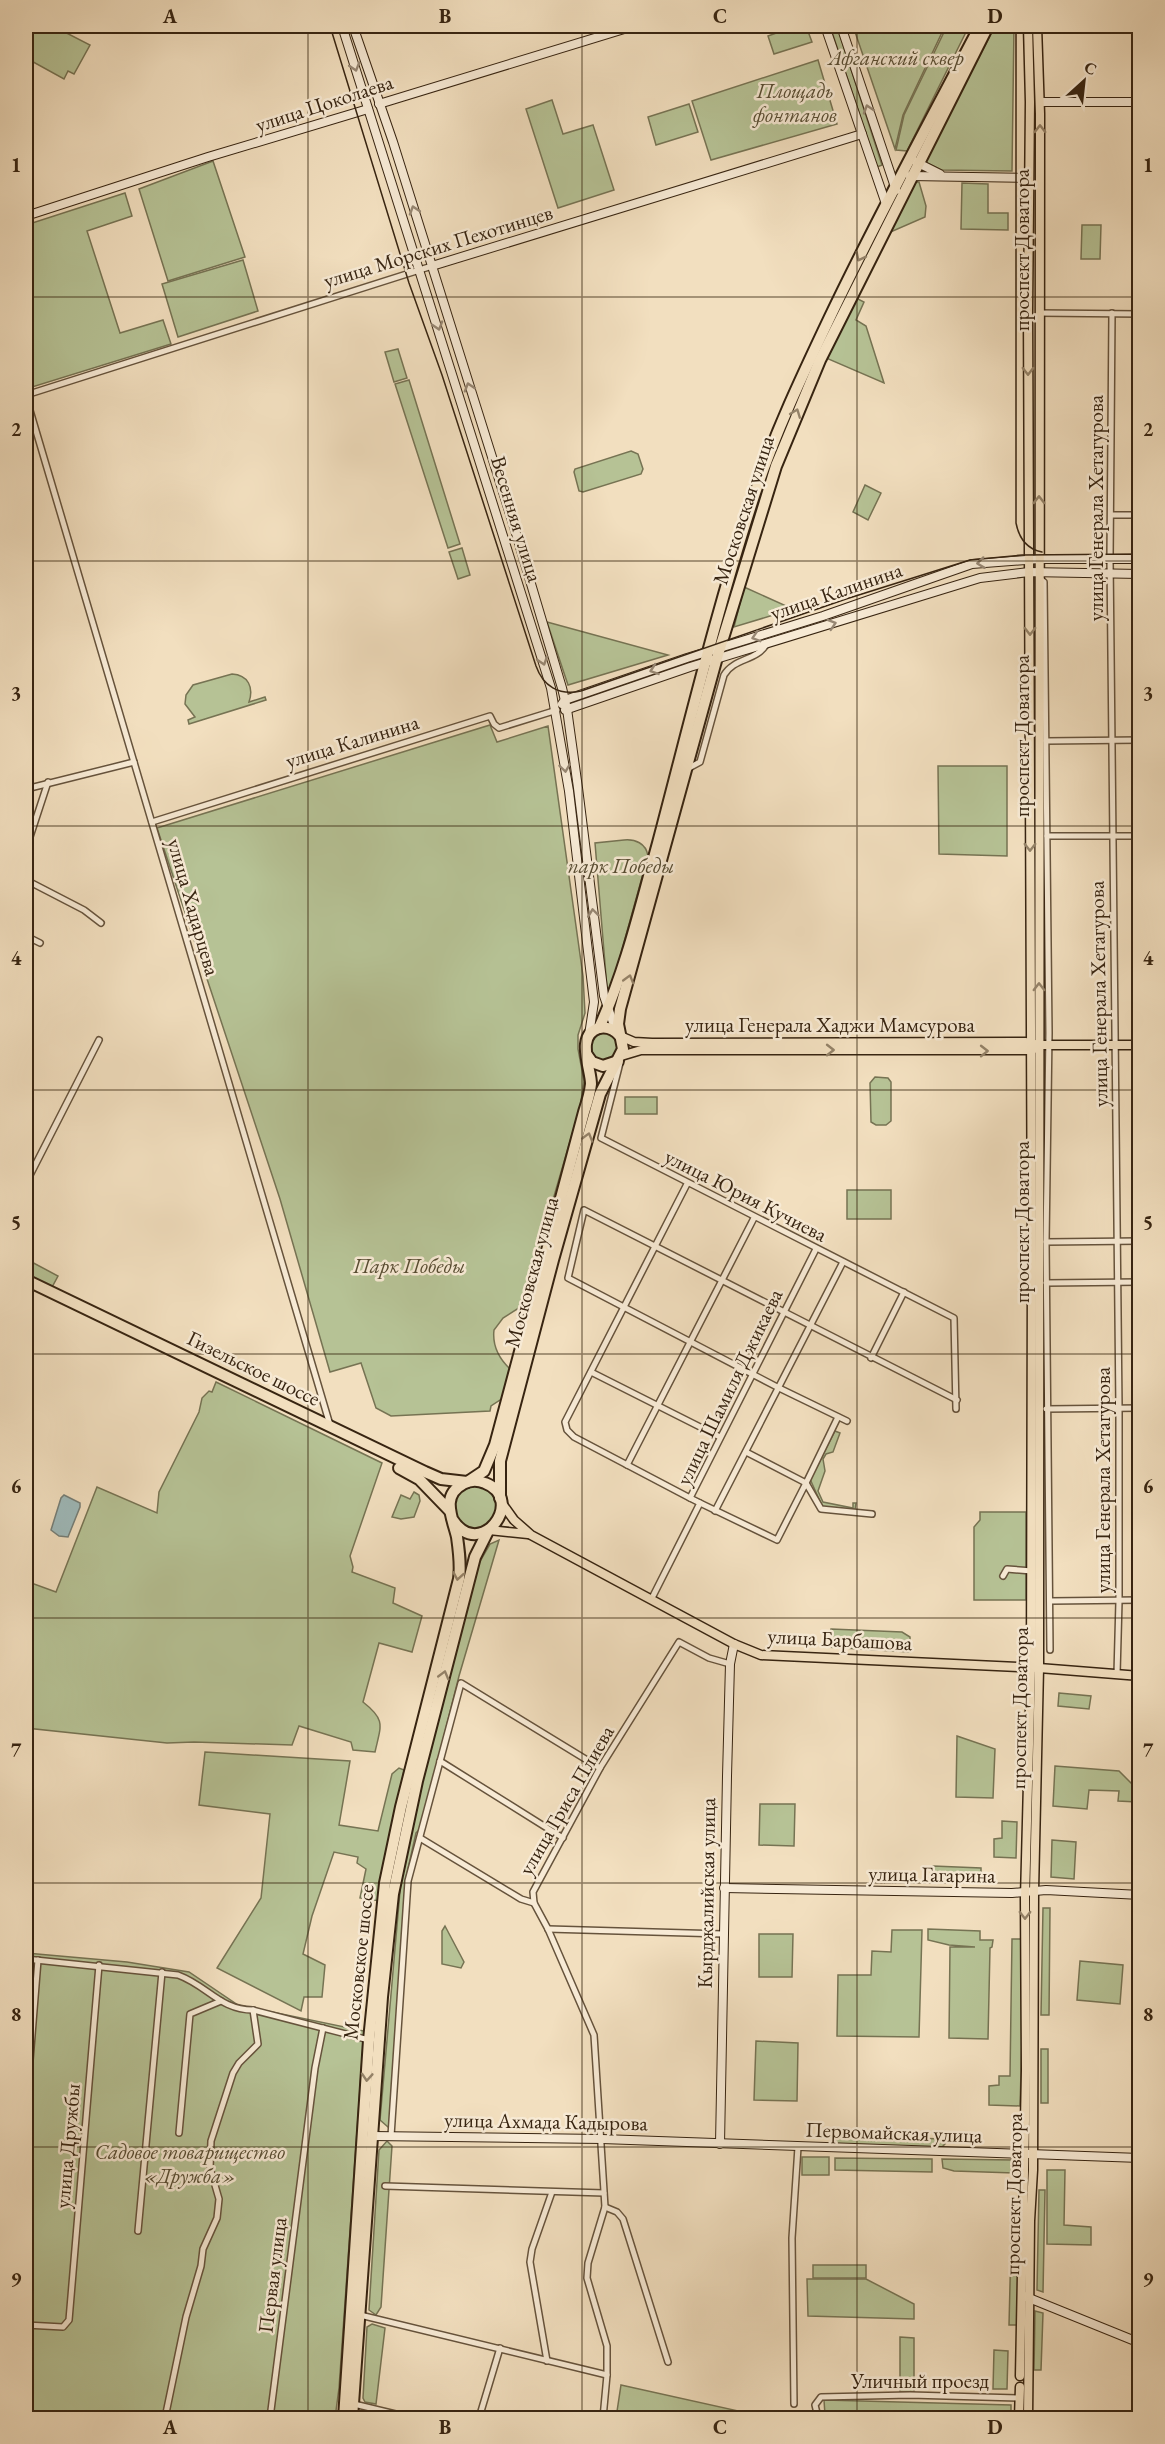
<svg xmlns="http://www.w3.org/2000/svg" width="1165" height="2444" font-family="'EB Garamond',serif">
<rect width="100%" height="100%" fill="#f2dfbf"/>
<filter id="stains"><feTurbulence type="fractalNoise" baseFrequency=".00333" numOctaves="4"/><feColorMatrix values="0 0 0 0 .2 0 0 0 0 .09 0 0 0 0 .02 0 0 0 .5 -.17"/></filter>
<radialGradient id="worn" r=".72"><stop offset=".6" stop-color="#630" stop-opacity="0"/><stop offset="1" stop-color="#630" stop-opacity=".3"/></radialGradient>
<g fill="#b6c295" stroke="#767353" stroke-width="1.5">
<polygon points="26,26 53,26 90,45 74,74 68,71 64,79 26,58"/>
<polygon points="781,26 806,26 812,42 774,54 768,36 782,31"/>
<polygon points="830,26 837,26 882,165 877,167"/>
<polygon points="853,26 945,26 903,115 895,149"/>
<polygon points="947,26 969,26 907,151 896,150 904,115"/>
<polygon points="995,26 1014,26 1012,171 941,170 925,162"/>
<polygon points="818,60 837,124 711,160 692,101"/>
<polygon points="552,100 563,134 593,125 614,190 558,208 526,109"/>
<polygon points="689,104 698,132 656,145 648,117"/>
<polygon points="213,161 245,257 168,281 139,189"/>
<polygon points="912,182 919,182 926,206 925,217 886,234"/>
<polygon points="962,183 988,184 988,213 1008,213 1008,230 961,229"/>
<polygon points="125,193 132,216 87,231 120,333 163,320 171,344 29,388 26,385 26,225"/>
<polygon points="1082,225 1101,225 1100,259 1081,259"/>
<polygon points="243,260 258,311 178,337 162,284"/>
<polygon points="856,298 864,302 856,320 866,326 884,383 826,358"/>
<polygon points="398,349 407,378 394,382 385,352"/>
<polygon points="409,380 460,544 448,548 395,384"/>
<polygon points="631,451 638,454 643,469 641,474 583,492 579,491 574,472 575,469"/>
<polygon points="865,485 881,493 868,520 853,512"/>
<polygon points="462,548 470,575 458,579 449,552"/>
<polygon points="744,587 793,609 734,627"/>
<polygon points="547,622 668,655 568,685"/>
<path d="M232,674C248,675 254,687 249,702L265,697L266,700L189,724L188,720L195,717L185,704L186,695L193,685Z"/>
<path d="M490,725L497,742L548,726L583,976L585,1013L578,1035V1049L584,1081L580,1107L522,1306L503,1318L494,1330C492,1347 499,1359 511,1370L503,1398L491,1406L490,1411L391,1416L376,1408L361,1363L330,1372L280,1199L157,828Z"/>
<polygon points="938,766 1007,766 1007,856 939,854"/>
<path d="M624,840C635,839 646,843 648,856L608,1000L595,843Z"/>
<circle cx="604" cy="1047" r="14"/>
<polygon points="875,1077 888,1078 891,1082 891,1121 886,1125 876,1125 871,1122 870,1083"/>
<rect x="625" y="1097" width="32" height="17"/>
<rect x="847" y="1190" width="44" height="29"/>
<polygon points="26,1259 58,1276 51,1289 26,1276"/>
<path d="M216,1382L382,1463L350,1556L353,1567L352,1572L395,1588L393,1603L422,1616L412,1652L379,1643L363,1702C386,1720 381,1725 375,1752L353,1750L351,1742L299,1726L292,1745L194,1742L167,1743L26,1728V1581L56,1592L97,1487L157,1513L159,1492L199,1412L202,1398L209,1391L212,1392Z"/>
<polygon points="835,1431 840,1433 833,1452 826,1454 823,1459 825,1471 818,1491 823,1502 853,1508 853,1503 856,1503 855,1510 823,1508 810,1479"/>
<circle cx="475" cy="1507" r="21"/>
<polygon points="414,1492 419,1495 420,1501 414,1517 401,1519 392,1517 401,1495 410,1499"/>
<polygon points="980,1512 1026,1512 1026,1600 974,1600 974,1527 980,1520"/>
<polygon points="499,1540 459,1676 421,1828 416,1833 405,1882 408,1883 390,2125 388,2127 380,2120 401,1880 416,1806 479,1563 490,1544"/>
<polygon points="831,1629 902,1632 910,1637 910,1652 827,1647"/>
<polygon points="1059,1693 1091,1696 1089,1709 1058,1706"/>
<polygon points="957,1736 995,1749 993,1798 956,1797"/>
<polygon points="205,1752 350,1761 339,1825 378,1831 392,1774 399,1768 404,1770 380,1901 360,1898 366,1869 357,1863 358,1857 334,1852 312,1916 303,1954 325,1965 322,1997 304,1997 301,2011 217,1968 261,1898 270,1814 199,1805"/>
<polygon points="1055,1766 1119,1771 1137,1789 1137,1802 1118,1801 1119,1791 1089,1790 1087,1809 1053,1806"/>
<polygon points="760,1804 795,1804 794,1846 759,1845"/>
<polygon points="1002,1821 1017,1822 1016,1858 994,1857 994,1839 1002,1838"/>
<polygon points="1052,1840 1076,1842 1074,1879 1051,1877"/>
<polygon points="933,1866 981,1868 981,1882 932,1881"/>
<polygon points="1043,1908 1050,1908 1049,2015 1041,2015"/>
<polygon points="445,1926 464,1962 461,1968 442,1964 442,1931"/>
<polygon points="928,1929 980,1931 980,1940 993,1940 992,1947 990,1948 988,2039 949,2038 950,1947 975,1947 949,1945 928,1940"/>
<polygon points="892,1930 922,1930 919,2037 837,2036 838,1975 871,1975 872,1951 891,1952"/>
<polygon points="759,1934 793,1934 792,1977 759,1977"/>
<polygon points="1012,1939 1025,1939 1020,2106 989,2105 989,2086 999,2085 999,2076 1010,2076"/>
<polygon points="26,1953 127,1962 189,1972 238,2005 364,2031 339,2388 335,2418 26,2418"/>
<polygon points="1080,1961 1123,1965 1120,2004 1077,2000"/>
<polygon points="756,2041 798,2043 797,2101 754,2100"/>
<rect x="1041" y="2049" width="7" height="54"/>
<polygon points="835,2136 945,2139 945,2144 941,2148 839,2145 835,2141"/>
<polygon points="387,2141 392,2146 381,2307 376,2315 369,2310 379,2150"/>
<rect x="802" y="2157" width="27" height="18"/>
<polygon points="835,2158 932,2159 932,2172 835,2170"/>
<polygon points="942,2159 1014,2160 1014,2173 954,2171 943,2168"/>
<polygon points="1047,2170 1065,2170 1064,2225 1091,2227 1091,2245 1047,2244"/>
<polygon points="1039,2190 1045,2190 1043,2292 1037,2290"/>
<polygon points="1011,2244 1019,2245 1017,2325 1009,2325"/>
<rect x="813" y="2265" width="53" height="13"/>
<polygon points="807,2279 866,2279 914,2304 914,2319 808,2316"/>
<polygon points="1035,2311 1043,2313 1041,2370 1034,2370"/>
<polygon points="372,2324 385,2328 376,2404 365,2402 363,2398 367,2327"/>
<polygon points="900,2337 914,2338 914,2392 900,2392"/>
<polygon points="994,2350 1008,2351 1007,2389 993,2389"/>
<polygon points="621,2385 743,2412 744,2418 616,2418"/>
<polygon points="824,2400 1011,2405 1011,2418 825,2415"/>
</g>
<polygon fill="#9ebabb" stroke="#757e77" stroke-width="1.5" points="64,1495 80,1503 80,1507 68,1537 59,1536 51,1530 61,1498"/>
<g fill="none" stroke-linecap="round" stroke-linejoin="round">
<defs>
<g id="street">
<polyline points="1039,313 1140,314"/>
<polyline points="1112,313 1110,559 1119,1408 1119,1601 1117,1674"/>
<path d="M26,395C161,352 296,308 432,266"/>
<polyline points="26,397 330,1425"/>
<polyline points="1112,515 1140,515"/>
<polyline points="1039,578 1044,582 1049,1033 1046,1242 1050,1650"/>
<polyline points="1046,741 1140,740"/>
<path d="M687,769L700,762L724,675C734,658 756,661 766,645"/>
<polyline points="26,789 134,762"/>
<polyline points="152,822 490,716 494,724 499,728 557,710"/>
<polyline points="1047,836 1140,836"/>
<polyline points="26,849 48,782"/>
<polyline points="26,880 84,910 101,923"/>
<polyline points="26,936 40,943"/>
<polyline points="620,1063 601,1138 954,1318 956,1409"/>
<polyline points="26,1183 99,1040"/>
<polyline points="687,1184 565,1422 567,1430 574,1437 690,1498"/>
<polyline points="1046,1242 1140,1241"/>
<polyline points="1046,1283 1140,1282"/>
<polyline points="871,1358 904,1292"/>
<polyline points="591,1372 720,1437"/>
<polyline points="1046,1409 1140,1408"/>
<polyline points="847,1421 779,1388 568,1278 584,1210 957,1400"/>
<polyline points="746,1452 806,1483 838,1417"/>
<polyline points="627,1465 754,1218"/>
<polyline points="700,1503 777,1540 806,1483 821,1509 872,1514"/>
<polyline points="715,1511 843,1262"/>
<polyline points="1003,1576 1007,1569 1032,1571"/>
<polyline points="651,1600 700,1503 690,1498 816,1249"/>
<polyline points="1050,1601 1140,1600"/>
<polyline points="440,1761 563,1838"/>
<polyline points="420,1838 521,1899 534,1903"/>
<polyline points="548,1929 723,1934"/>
<path d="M26,1959L178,1975C208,1986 220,2010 253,2010L369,2040"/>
<polyline points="26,2110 38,1960"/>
<polyline points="179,2133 190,2014 221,2001"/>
<polyline points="391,2136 408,1881 461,1683 600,1768"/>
<polyline points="385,2186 604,2193"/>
<polyline points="605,2207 617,2212 623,2219 668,2362"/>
<polyline points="138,2231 162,1972"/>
<polyline points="360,2315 607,2375"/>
<polyline points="26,2325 63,2327 69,2320 99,1965"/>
<polyline points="547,2361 530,2262 532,2249 552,2192"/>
<polyline points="354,2404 412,2418"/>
<polyline points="794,2404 792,2238 798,2147"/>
<polyline points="165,2418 186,2317 201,2266 203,2249 217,2218 219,2199 210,2168 211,2141 233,2073 239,2063 258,2044 253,2010"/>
<polyline points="270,2418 315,2068 323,2028"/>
<polyline points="479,2418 500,2348"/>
<polyline points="603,2418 607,2375 607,2346 587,2278 588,2263 605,2207 594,2035 548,1929 534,1903 533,1892 600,1768 679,1642 709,1658 730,1664"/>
<polyline points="937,2418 826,2416 817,2413 815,2405 821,2397 910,2395 1019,2398"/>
</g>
<g id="secondary">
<polyline points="342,26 551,688 569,791 594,1002 589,1035"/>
<polyline points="353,26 393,142 515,530 562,688 567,709 578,788 604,996 616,1031"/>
<polyline points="825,26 886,204"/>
<polyline points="841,26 896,190"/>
<polyline points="1040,102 1140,102"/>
<polyline points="379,104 634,26"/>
<polyline points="916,162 940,174"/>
<polyline points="910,176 1028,178"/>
<polyline points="26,216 208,157 368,109"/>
<polyline points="432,266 862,134"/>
<polyline points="562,704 565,700 687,658 823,616 972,564 1039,559 1140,559"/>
<polyline points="565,710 690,667 980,578 1029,572 1140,574"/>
<polyline points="724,1888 1012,1893 1046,1890 1140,1895"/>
<polyline points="372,2136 602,2139 1140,2158"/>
<polyline points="720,2144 727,1776 730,1664 734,1644"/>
<polyline points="1024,2296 1140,2343"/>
</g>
<g id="primary">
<polyline points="620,1036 634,1042 652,1043 1025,1042 1039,1045 1140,1045"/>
<polyline points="621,1056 641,1050 1031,1050 1034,1049"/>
<polyline points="501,1502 514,1520 531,1535 734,1644 761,1655 1039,1668 1140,1676"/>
<polyline points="489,1530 528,1534"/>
<polyline points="1020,2376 1026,2070 1025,1898 1031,1668 1032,1268 1028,311 1030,102 1028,26"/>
<polyline points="1019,2418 1020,2387"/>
<polyline points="1028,2418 1030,2221 1033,2170 1034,1891 1039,1668 1040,114 1037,26"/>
</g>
<g id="highway">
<path d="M599,1028C626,970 641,904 658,843C689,726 717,608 755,493C775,433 802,376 829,319C876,220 929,123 980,26"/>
<polyline points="587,1055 592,1062 603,1066 618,1061"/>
<polyline points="26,1280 425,1472 441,1479 467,1482"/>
<polyline points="399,1468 419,1479 449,1510"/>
<path d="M469,1481L484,1471L495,1445L584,1112C587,1103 590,1094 591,1084C591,1068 575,1035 599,1028C608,1026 615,1030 620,1036"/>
<polyline points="500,1498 500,1461 553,1260 600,1094 623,1049 618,1024 620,1009 716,661 776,466 820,360 988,26"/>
<path d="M344,2418L369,2040L385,1883L401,1807L459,1579C461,1565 459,1551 457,1537C453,1519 440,1496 463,1484C470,1480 478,1480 485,1483C527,1499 480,1563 452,1519"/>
<polyline points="352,2418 382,1997 393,1894 417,1781 475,1557 488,1531"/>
</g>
</defs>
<use href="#street" stroke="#66533c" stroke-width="8"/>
<use href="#secondary" stroke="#372411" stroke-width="10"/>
<use href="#primary" stroke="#372411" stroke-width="11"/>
<use href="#highway" stroke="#372411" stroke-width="14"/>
<use href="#street" stroke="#f7ead5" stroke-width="5"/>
<use href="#secondary" stroke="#f7ead5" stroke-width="8"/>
<use href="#primary" stroke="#f2dfbf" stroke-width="8"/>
<use href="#highway" stroke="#f2dfbf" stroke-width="10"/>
<g stroke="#372411" stroke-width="1.5">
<path d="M330,26L409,283L442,375L536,666C543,686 559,696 581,691L846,599L970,560L1022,555L1140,554"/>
<path d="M1016,26V523C1019,538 1026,549 1042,552"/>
</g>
</g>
<defs><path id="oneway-chevron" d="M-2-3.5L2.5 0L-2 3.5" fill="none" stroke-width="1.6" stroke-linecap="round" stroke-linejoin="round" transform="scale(1.5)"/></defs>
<g stroke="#978773">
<use href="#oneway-chevron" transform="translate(355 67) rotate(73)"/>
<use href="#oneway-chevron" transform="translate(868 109) rotate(-108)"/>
<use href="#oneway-chevron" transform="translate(414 210) rotate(-108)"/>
<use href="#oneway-chevron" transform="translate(438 326) rotate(73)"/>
<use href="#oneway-chevron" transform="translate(469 387) rotate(-107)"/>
<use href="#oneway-chevron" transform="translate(981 563) rotate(173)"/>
<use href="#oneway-chevron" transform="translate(832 624) rotate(-18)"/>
<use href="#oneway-chevron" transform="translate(756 637) rotate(163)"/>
<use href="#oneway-chevron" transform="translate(543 661) rotate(72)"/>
<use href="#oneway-chevron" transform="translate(654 670) rotate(161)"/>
<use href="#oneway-chevron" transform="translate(565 768) rotate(82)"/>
<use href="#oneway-chevron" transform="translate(593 913) rotate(-97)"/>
</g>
<g stroke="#948268">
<use href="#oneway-chevron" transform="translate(1040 129) rotate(-90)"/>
<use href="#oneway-chevron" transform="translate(860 257) rotate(117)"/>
<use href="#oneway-chevron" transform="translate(1028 371) rotate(90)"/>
<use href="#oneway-chevron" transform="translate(796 413) rotate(-69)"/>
<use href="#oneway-chevron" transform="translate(1039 500) rotate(-90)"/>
<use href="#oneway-chevron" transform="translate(1030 631) rotate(90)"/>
<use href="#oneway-chevron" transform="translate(1030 847) rotate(90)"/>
<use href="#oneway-chevron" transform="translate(629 979) rotate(-74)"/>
<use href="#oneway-chevron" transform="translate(1039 987) rotate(-90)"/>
<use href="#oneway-chevron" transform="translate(830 1050)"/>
<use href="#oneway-chevron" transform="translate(984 1051)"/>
<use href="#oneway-chevron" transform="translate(588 1137) rotate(-74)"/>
<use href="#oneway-chevron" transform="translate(458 1576) rotate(100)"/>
<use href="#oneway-chevron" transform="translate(444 1675) rotate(-75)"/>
<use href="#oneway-chevron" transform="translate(1025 1915) rotate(90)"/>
<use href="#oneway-chevron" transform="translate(367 2077) rotate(94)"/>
</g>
<path fill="none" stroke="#372411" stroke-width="1.5" stroke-opacity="0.55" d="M308,26V2418M582,26V2418M857,26V2418M26,297H1140M26,561H1140M26,826H1140M26,1090H1140M26,1354H1140M26,1618H1140M26,1883H1140M26,2147H1140"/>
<g text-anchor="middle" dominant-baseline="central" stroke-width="5" stroke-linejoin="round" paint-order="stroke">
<g font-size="21" font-style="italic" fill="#574c32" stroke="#f7ead5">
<text x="896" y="57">Афганский сквер</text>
<text x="795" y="90">Площадь<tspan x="795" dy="24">фонтанов</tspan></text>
<text x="621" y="865">парк Победы</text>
<text x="409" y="1265">Парк Победы</text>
<text x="190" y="2151">Садовое товарищество<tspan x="190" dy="24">«Дружба»</tspan></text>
</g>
<g font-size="21" fill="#372411" stroke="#f7ead5">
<text transform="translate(324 103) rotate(-18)">улица Цоколаева</text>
<text transform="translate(438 246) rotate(-17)">улица Морских Пехотинцев</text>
<text transform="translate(1021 250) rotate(-90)">проспект Доватора</text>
<text transform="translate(1095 508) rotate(-90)">улица Генерала Хетагурова</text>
<text transform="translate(743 510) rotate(-72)">Московская улица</text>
<text transform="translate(517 519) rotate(73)">Весенняя улица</text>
<text transform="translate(836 591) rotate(-19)">улица Калинина</text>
<text transform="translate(1021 736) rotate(-90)">проспект Доватора</text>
<text transform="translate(352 741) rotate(-17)">улица Калинина</text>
<text transform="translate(194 907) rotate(74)">улица Хадарцева</text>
<text transform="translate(1098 994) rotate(-91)">улица Генерала Хетагурова</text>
<text x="830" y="1024">улица Генерала Хаджи Мамсурова</text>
<text transform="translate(746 1195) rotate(27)">улица Юрия Кучиева</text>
<text transform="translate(1021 1222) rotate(-90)">проспект Доватора</text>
<text transform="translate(531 1272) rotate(-75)">Московская улица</text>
<text transform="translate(254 1368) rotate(26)">Гизельское шоссе</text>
<text transform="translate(729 1387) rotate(-64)">улица Шамиля Джикаева</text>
<text transform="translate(1102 1480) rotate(-90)">улица Генерала Хетагурова</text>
<text transform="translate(840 1639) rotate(3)">улица Барбашова</text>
<text transform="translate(1019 1708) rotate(-89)">проспект Доватора</text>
<text transform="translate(566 1800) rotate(-60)">улица Гриса Плиева</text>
<text transform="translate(932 1874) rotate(1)">улица Гагарина</text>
<text transform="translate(706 1893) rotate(-89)">Кырджалийская улица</text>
<text transform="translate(358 1962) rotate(-84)">Московское шоссе</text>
<text transform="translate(546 2121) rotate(1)">улица Ахмада Кадырова</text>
<text transform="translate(894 2132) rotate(2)">Первомайская улица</text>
<text transform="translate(67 2146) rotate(-85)">улица Дружбы</text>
<text transform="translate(1013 2194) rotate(-89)">проспект Доватора</text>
<text transform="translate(272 2275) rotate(-83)">Первая улица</text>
<text x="920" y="2380">Уличный проезд</text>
</g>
</g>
<rect width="1165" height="2444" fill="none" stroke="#f2dfbf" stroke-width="66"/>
<g transform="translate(1084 81) rotate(27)" stroke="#f7ead5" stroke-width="4.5" paint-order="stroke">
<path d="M0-4.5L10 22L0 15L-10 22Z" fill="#372411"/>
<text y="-9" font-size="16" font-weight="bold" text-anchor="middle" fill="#372411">С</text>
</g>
<rect x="33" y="33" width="1099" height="2378" fill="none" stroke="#372411" stroke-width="2"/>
<g font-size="20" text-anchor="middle" font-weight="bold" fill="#372411">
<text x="170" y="23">A</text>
<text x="445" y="23">B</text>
<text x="720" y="23">C</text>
<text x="995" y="23">D</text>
<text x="16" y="172">1</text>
<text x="1148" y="172">1</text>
<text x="16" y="436">2</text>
<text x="1148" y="436">2</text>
<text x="16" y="700">3</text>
<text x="1148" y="700">3</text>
<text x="16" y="965">4</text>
<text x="1148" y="965">4</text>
<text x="16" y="1229">5</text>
<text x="1148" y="1229">5</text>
<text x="16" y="1493">6</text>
<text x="1148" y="1493">6</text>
<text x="16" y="1757">7</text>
<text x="1148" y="1757">7</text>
<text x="16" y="2021">8</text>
<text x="1148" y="2021">8</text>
<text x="16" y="2286">9</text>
<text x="1148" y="2286">9</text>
<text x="170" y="2434">A</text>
<text x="445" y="2434">B</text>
<text x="720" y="2434">C</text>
<text x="995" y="2434">D</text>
</g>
<rect width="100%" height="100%" filter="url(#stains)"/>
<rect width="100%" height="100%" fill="url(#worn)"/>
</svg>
